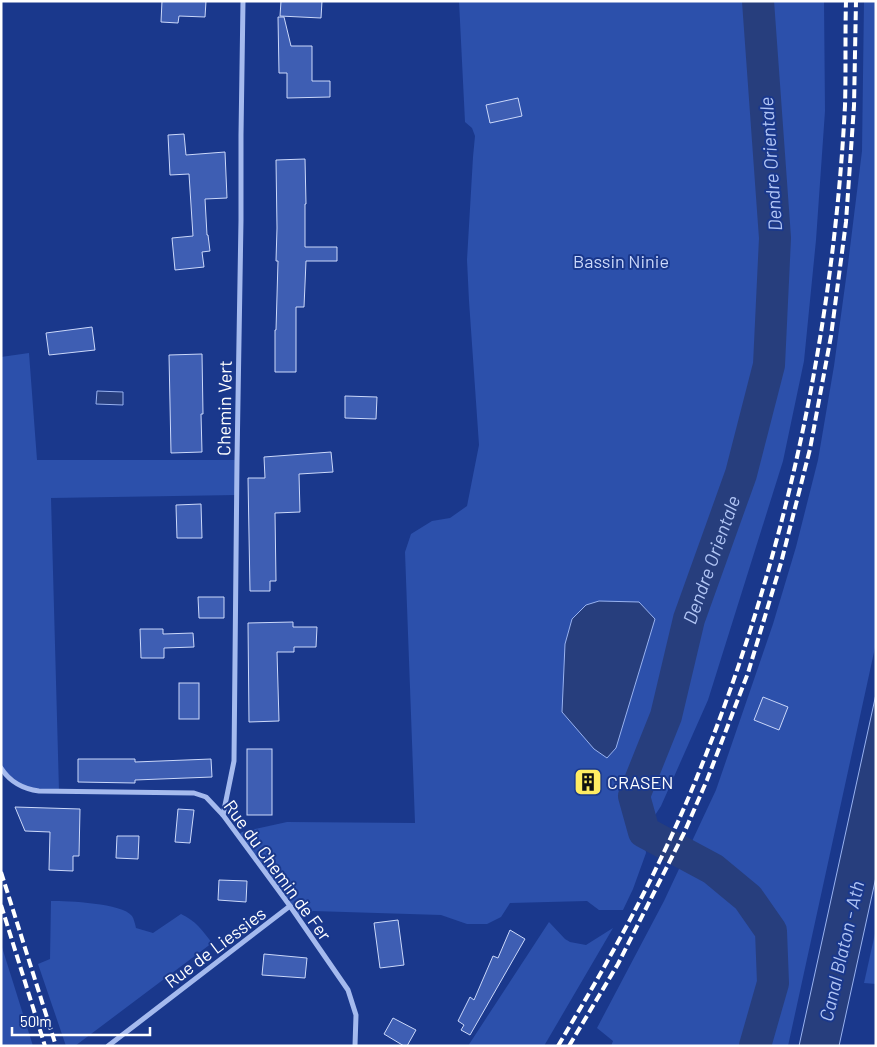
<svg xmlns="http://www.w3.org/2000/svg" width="877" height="1047" font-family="Barlow,sans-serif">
<rect width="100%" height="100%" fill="#1a388c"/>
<g fill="#2c50ab">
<polygon points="459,1 824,1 825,111 816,240 804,361 783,461 708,700 661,806 644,832 646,853 633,889 623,910 599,910 587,901 510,903 501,917 487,924 467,924 441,915 313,911 298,919 238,835 242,832 287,822 415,823 405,552 411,534 432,521 450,518 467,506 479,445 469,301 467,260 473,157 475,136 472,128 465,122"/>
<polygon points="864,1 876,1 876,643 788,1046 611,1046 613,1041 597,1028 664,901 716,790 773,624 796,547 818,460 834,366 848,264 862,151"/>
<polygon points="29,353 37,460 237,460 237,495 51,498 59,791 24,787 1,768 1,357"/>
<path d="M51,901C68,901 122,903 132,916C134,919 135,924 136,928L153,933L181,914C196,921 202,930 212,943L75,1046H66L38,964L50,959Z"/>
<polygon points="549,922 565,939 570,942 586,945 613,928 544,1046 468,1046"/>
<polygon points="876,929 876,984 864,983"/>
<polygon points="1,944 33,1046 1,1046"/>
</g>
<g fill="#273e7d" stroke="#98b2f0">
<polygon points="97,391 123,392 123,405 96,404"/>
<polygon points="599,601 639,602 655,619 616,748 607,758 594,749 562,712 565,644 572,619 586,605"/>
<polygon points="876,694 876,877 839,1046 799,1046"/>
</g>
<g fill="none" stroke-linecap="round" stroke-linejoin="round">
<path stroke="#273e7d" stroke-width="32" id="s1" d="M755,1046L773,983L771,931L748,898L713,869L644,832L634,796L666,716L689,619L741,474L769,365L775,238L758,1"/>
</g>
<g fill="#3e5eb3" stroke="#cbd8fa">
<polygon points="162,1 206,1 205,17 179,16 178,23 161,22"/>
<polygon points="281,1 322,1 321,18 280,16"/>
<polygon points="278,17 284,17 291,46 312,46 312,81 330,81 330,97 287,98 287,73 279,73"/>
<polygon points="518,98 522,116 490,123 486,105"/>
<polygon points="184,134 186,155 225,152 227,198 205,199 207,235 208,235 210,251 202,252 204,267 175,270 172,238 193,236 189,174 170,175 168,135"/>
<polygon points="305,159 306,204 305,204 305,247 337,247 337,261 306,261 304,307 296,307 296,372 275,372 275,330 276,330 278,261 276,261 277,228 276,160"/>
<polygon points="92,327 95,350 49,355 46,333"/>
<polygon points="202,354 203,414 201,414 202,452 171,453 169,355"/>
<polygon points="345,396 377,397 376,419 345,418"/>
<polygon points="331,452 333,472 299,474 300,512 275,513 276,581 270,581 270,591 250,591 248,478 265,478 264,457"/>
<polygon points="201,504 202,538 177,538 176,505"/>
<polygon points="198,597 224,597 224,618 199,618"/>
<polygon points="293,622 293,627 317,627 316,647 294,647 294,652 277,652 279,721 249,722 248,623"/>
<polygon points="140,629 163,629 163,634 193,633 194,647 164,648 164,658 141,658"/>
<rect x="179" y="683" width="20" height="36"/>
<polygon points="763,697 788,707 779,730 754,720"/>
<rect x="247" y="749" width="25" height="66"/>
<polygon points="78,759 135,759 135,762 211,759 212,777 135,780 135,783 78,782"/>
<polygon points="15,807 80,809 79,856 73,856 73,871 49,870 50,832 25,831"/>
<polygon points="178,809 194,810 190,843 175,842"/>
<polygon points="117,836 139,836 138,859 116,858"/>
<polygon points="219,880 247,881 246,902 218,900"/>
<polygon points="398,920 404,965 380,968 374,923"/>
<polygon points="510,930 525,939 470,1035 461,1030 464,1025 458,1021 470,997 474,1000 493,956 498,958"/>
<polygon points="264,954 307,958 305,978 262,975"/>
<polygon points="393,1018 416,1030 407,1046 404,1046 384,1034"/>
</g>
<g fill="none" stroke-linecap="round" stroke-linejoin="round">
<g stroke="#a5baee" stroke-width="5">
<path d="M1,768C10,782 24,789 39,791L194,793L206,797L223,815L290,906L348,990L356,1015L355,1046"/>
<polyline points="223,815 234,761 237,460 241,220 241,135 243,1"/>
<polyline points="108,1046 290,906"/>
</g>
<g stroke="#fff" stroke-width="4" stroke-dasharray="9 4" stroke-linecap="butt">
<polyline points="1,872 56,1046"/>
<polyline points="1,905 45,1046"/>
<path d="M558,1046C575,1017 592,989 608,960C641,901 672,839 697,777C784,564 833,335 845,106C846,71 845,36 846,1"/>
<polyline points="569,1046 618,964 684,833 707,780 748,673 781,563 810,449 831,336 846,222 854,106 856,1"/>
</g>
</g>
<defs>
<symbol id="building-square" viewBox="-11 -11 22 22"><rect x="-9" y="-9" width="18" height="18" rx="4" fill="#ffec62" stroke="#1a388c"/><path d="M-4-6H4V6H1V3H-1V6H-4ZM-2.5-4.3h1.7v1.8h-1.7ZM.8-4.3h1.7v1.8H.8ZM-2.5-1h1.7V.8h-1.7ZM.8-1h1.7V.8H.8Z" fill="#111"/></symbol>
</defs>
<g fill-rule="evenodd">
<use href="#building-square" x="572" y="766" width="32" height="32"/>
</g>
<g text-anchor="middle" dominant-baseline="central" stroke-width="4" stroke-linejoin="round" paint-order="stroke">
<g font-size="18" fill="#cbd8fa" stroke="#1a388c">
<text x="621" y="261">Bassin Ninie</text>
</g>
<g font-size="18" fill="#fff" stroke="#1a388c">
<text transform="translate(224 408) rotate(-89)">Chemin Vert</text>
<text transform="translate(278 870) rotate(54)">Rue du Chemin de Fer</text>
<text transform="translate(215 947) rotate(-37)">Rue de Liessies</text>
</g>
<g font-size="18" fill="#fff" stroke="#1a388c" text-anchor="start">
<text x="607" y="782">CRASEN</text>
</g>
<g font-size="19" font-style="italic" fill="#b1c5f5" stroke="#1a388c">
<text transform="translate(770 164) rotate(-94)">Dendre Orientale</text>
<text stroke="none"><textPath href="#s1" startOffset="568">Dendre Orientale</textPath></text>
<text transform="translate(841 951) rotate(-77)">Canal Blaton - Ath</text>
</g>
</g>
<rect width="877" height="1047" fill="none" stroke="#ffffff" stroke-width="5"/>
<path d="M12 1027v8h138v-8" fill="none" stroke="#ffffff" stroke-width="2.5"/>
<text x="20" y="1027" font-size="15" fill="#ffffff" stroke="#1a388c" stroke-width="4" paint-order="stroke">50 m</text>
</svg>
